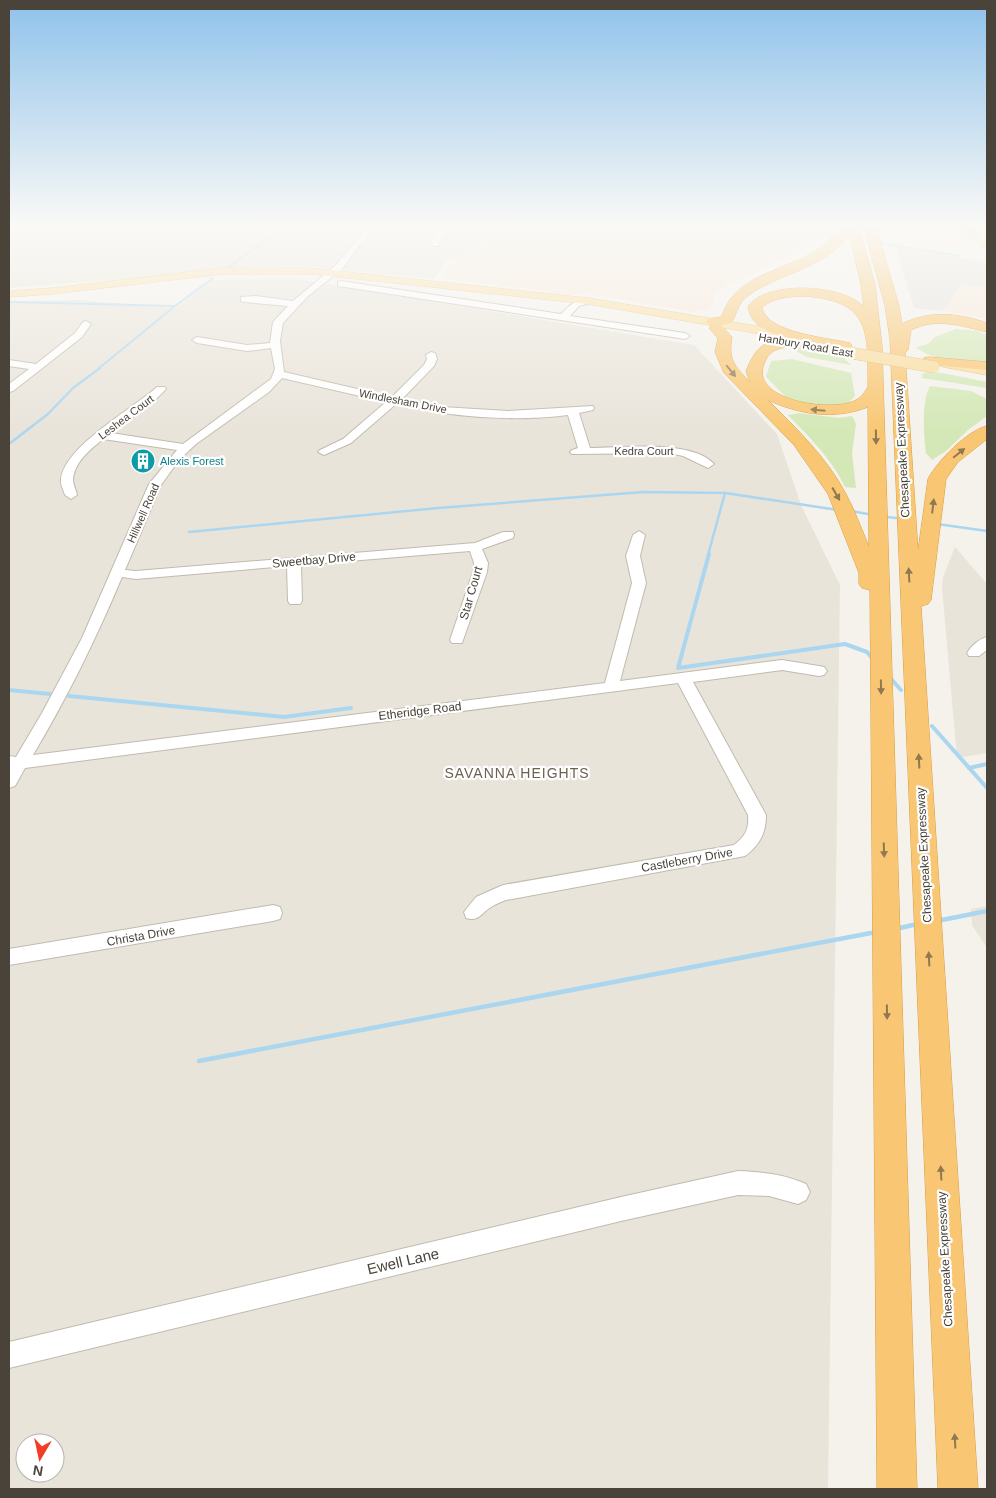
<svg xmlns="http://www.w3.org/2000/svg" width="996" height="1498" font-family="Arial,sans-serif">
<rect width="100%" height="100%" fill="#f5f2ec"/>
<g fill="#e9e4da" fill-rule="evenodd">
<polygon points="9,223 492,223 500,227 456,260 448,259 434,279 304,266 240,267 136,278 9,288"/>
<path d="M291,278L694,345L777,434L801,505L840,585L828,1489H9V301L80,300L175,308L212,280ZM25,1443H55V1473H25Z"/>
<polygon points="955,547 987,584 987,753 957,758 942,588 943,577"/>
<polygon points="987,906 987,948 972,925 971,909"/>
</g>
<g fill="#f6e8d9">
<polygon points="508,223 755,223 812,233 818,240 724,286 715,294 710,309 694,312 600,295 565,294 440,277 457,261"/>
<polygon points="961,284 987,287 987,319 943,311"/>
</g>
<polygon fill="#e5e1dd" points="897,247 987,262 987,287 961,284 943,311 914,308 896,249"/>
<g fill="#d4e8b7">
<path d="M956,329L978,331L987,335V362C970,364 929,360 916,347L928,344L935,337Z"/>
<polygon points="795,346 840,355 851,365 807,357 789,347"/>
<polygon points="792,359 851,373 855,396 848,403 832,407 791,402 766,377 771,361"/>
<polygon points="932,371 987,382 987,388 922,378 922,374"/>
<path d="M930,386L971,391L987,399V416L968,430L946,451L932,460L926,453C924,435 921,402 930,386Z"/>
<path d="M799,413L839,418L852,416L856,424L852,453L856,488L845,487C832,459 809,437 788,415Z"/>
</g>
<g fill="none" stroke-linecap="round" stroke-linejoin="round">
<g stroke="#abd6ef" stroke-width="2">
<polyline points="766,223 838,235"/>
<polyline points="881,243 959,256"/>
<polyline points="225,270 289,223"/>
<polyline points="9,302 175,306"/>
<polyline points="98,369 175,306 213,278"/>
</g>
<g stroke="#abd6ef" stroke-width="2.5">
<polyline points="9,444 48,414 73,388 100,368"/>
<polyline points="851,511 868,514"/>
<polyline points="887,517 896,518"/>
<polyline points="937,524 987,531"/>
<polyline points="189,532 438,508 643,492 725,493 838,510"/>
<polyline points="708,555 725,493"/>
</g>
<g stroke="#abd6ef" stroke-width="4">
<polyline points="709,554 678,668 845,644 867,652 871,657"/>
<polyline points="892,680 901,690"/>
<polyline points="9,690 50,694"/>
<polyline points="69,696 284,717 351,708"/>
<polyline points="932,726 987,788"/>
<polyline points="969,768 987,764"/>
</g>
<g stroke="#abd6ef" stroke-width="4.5">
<polyline points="942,920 987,911"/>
<polyline points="900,928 913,925"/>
<polyline points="199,1061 871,933"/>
</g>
<defs>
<g id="minor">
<path d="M308,223H338L368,226L371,223H380L358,247L342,269L307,297L283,323L280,341L284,372L392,397L424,365L427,359L426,355L431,352L435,353L437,359L434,366L402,399L442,407L508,411L593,406L594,408L593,410L579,413L590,448C621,448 692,439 714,464L708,468L683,456L670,453L572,454L570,452L572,450L578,448L568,415C512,422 451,417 396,404L351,443L324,455L318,452L320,450L343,439L386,402L282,378L269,392L196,444L179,460L161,485L125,570L136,571L475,543L503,532H513L514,535L513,538L482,549L488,563L487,572L462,643H452L450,640L473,572L474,563L470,551L301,565L302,601L300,604H290L288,601L287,566L136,579L122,577C96,639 67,698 33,755L605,683L632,583L626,556L633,535L639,531L645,535L640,556L646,583L620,681L782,660L819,666L824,667L827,671L824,675L819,676L782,670L693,682L766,815C766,833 760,845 745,856L506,900C501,902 495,904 491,907C481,913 479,922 466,918L464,912L476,897L503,885L734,845C746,836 749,829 748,815L678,683L25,768L15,786L9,788V756L16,757L42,713L82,638L149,484L177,450L103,439C91,449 74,462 73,480C73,484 76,490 77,495L71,499L65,495C64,491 60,484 61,480C63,447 134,408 157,387H165L166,389L154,401L111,433L183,444L271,379L275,369L271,348L247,351L197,343L192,340L197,337L247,345L270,343L273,322L288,306L244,302L241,301V297L256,296L293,301L336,265L364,231L312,225Z"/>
<polygon points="381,223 401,223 440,230 443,230 445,235 439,241 439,246 433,246 431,241 437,234"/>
<path d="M341,281L561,314C570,305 577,297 591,299V303L579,306L570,316L685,333L690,336L685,339L338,286V282Z"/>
<polygon points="86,321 91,324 82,337 13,391 9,392 9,384 29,369 9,366 9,360 36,364 75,333 83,322"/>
<path d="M987,637V650L979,656H969L967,653C971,646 979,639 987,637Z"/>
<polygon points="273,905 280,907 282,913 280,919 273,921 9,965 9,949"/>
<path d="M738,1171C762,1172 784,1174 806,1184L810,1192L806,1200L798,1204L769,1196L738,1195L621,1221L9,1368V1342L621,1197Z"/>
</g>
<g id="major">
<polygon points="954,223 965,223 987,240 987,248 983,247"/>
<polygon points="223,268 311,268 588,298 799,333 805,337 801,340 839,347 845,351 839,355 781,344 779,341 783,338 588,304 311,274 223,274 52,294 9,297 9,291 52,288"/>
<polygon points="947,360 987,367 987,375 943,367 941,364"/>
</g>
<g id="highway">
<path d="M841,223H858L875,285L882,346L917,1489H877L870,590L862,588L859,584V573L828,494L794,445L724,373L715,352L718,338L709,328L711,326L706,322L708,319L721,317C725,310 727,302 733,296C761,263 820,268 841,223ZM849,233L861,285L864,307C843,284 768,280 748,306C750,326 770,333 788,338C763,341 756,347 746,371L750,382C734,366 728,359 732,337L721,325L731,323C736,316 738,305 744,299C772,274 832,268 849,233ZM802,296C870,300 868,329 868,387C865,391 863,396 858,399C836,414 749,401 764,364C767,357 769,353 776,350C782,347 789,347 795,345L797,342L796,340L845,350L850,349L852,346L850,343C829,338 765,333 762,307C774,298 787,297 802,296ZM768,400C800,415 835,420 868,407L869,547C862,530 855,511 846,494C827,458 797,429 768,400Z"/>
<path d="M863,223H875L899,306L902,324C929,310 959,313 987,323V332C961,326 937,317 911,330L908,350L905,353L918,551L928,479C937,461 968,430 987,426V439L958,462L946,479L931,600L928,604L921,606L978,1489H938L890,339L885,306Z"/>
<polygon points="959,223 971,223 980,234 974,238 970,237"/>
<polygon points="929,357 987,362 987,370 924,364 922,361 924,358"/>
</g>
</defs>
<use href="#minor" stroke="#c1baae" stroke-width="2"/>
<use href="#major" stroke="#e1ba6e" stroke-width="1"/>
<use href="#highway" stroke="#d99c42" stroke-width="1"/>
<use href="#minor" fill="#fff" fill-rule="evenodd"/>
<use href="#major" fill="#fbdd9f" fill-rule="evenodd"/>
<use href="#highway" fill="#f9c773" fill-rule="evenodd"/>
<defs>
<polyline id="major-bridge" points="839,351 934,367"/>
</defs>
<use href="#major-bridge" stroke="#e1ba6e" stroke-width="12" stroke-linecap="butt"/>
<use href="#major-bridge" stroke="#fbdd9f" stroke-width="11"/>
</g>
<defs><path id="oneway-solid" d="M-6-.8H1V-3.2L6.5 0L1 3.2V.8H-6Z" transform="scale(1.25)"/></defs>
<g fill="#907850">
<use href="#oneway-solid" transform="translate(731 371) rotate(51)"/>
<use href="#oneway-solid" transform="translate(818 410) rotate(-175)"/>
<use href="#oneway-solid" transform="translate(876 437) rotate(89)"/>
<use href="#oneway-solid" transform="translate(959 453) rotate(-39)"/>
<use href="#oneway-solid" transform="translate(836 494) rotate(60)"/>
<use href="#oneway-solid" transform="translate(933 506) rotate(-83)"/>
<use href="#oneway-solid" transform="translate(909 575) rotate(-93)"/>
<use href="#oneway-solid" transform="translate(881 687) rotate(89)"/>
<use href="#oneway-solid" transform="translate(919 761) rotate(-93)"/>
<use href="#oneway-solid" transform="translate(884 850) rotate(88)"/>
<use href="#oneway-solid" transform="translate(929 959) rotate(-93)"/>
<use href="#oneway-solid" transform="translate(887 1012) rotate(89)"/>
<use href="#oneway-solid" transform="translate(941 1173) rotate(-93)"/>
<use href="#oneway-solid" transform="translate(955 1441) rotate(-93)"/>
</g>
<linearGradient id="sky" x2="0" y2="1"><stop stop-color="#8fc2eb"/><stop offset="0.52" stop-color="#faf9f6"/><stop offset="1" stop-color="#faf9f6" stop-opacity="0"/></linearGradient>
<rect width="996" height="433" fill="url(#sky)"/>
<defs>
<symbol id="building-disc" viewBox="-11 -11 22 22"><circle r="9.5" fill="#0f9aa8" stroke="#fff"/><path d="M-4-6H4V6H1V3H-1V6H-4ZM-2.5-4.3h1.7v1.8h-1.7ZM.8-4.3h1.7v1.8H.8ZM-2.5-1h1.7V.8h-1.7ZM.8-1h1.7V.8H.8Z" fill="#fff"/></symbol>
</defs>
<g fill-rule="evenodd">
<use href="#building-disc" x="129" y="447" width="28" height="28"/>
</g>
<g text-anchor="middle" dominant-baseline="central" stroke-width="4.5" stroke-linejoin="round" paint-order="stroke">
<g font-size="11" fill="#4a4339" stroke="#fff">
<text transform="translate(806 345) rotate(10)">Hanbury Road East</text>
<text transform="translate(403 401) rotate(11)">Windlesham Drive</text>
<text transform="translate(126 417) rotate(-37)">Leshea Court</text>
<text x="644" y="451">Kedra Court</text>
<text transform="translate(143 513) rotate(-66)">Hillwell Road</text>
</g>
<g font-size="11" fill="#0d838f" stroke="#fff" text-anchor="start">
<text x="160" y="461">Alexis Forest</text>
</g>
<g font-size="12" fill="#4a4339" stroke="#fff">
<text transform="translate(902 450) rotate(-93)">Chesapeake Expressway</text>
<text transform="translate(314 560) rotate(-5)">Sweetbay Drive</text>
<text transform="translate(471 593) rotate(-74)">Star Court</text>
<text transform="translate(420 711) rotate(-7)">Etheridge Road</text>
<text transform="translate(924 855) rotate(-93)">Chesapeake Expressway</text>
<text transform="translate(687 860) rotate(-10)">Castleberry Drive</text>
<text transform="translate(141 936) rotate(-10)">Christa Drive</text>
<text transform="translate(945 1259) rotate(-93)">Chesapeake Expressway</text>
</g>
<g font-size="14" letter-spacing="1" fill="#6c6051" stroke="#fff">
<text x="517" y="773">SAVANNA HEIGHTS</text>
</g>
<g font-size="15" fill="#4a4339" stroke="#fff">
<text transform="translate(403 1261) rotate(-13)">Ewell Lane</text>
</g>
</g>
<rect width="996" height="1498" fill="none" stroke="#4a4339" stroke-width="20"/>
<g transform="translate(40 1458) rotate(189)"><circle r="24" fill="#ffffff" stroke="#b7b4b0"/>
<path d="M0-4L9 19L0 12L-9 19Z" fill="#f33c25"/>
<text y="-8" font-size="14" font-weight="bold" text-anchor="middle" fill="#4a4339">N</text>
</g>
</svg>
